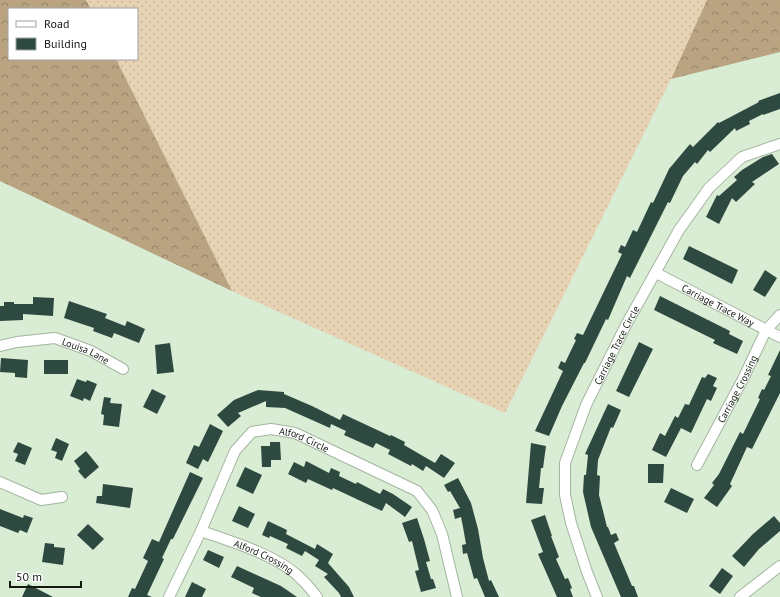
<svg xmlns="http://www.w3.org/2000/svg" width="780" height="597" font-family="'PT Sans',sans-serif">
<defs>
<pattern id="grass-dots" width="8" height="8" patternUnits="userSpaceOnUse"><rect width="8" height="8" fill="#e7d3b4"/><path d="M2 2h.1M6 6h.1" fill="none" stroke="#c5b59a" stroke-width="1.8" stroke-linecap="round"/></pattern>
<pattern id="forest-crowns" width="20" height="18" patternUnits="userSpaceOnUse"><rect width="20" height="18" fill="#b9a381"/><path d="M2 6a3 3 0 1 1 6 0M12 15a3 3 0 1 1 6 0" fill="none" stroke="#958468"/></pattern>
</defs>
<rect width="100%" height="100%" fill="#d9ecd4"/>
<polygon fill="url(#grass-dots)" points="86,0 707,0 671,79 505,413 232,291 116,59 137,59 137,9 91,9"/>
<g fill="url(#forest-crowns)">
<polygon points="0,0 86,0 91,9 9,9 9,59 116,59 232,291 0,181"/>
<polygon points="707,0 780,0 780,52 671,79"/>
</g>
<g fill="#2e4a40">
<polygon points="780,93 780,109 763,115 763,114 749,121 750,124 736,131 735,128 710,152 708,150 697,164 695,162 683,176 670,203 668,202 630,278 627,276 608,320 606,319 585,363 584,363 562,406 549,436 535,431 563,371 558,368 561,361 565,363 576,340 574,339 577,333 583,335 622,254 618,252 621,245 625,247 633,230 637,232 651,202 653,203 669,169 690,144 693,147 718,122 719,123 759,102 758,101"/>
<polygon points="772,154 779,164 752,182 755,184 736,202 732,198 719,224 706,217 717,195 719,196 737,180 734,177 742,170 763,157"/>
<polygon points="689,246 738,270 732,284 683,259"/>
<polygon points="765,270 777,278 765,297 753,290"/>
<polygon points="660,296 730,331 729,334 743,341 737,354 713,343 715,340 654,310"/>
<polygon points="33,297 54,298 53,316 23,314 23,320 0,321 0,306 4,306 4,302 14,302 14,304 33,304"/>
<polygon points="69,301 107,314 105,318 125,326 127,321 145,329 139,343 114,333 112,338 93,331 94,328 64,318"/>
<polygon points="639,342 653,349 629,397 616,391"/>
<polygon points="170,343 174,372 157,374 155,345"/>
<polygon points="780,350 780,393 752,449 747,447 730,484 732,486 717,507 704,498 714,485 712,483 719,474 740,432 743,434 760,399 758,398 762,389 764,390 771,376 768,375"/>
<polygon points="1,358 28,360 27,378 15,377 15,373 0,372"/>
<rect x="44" y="360" width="24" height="14"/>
<polygon points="708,374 717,378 713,386 717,388 711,401 707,399 691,433 681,428 666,457 652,450 660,433 665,436 675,416 678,418 685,404 689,405 702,377 705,378"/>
<polygon points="77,379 86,382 87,380 97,384 90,401 84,398 83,401 70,396"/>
<polygon points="152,389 166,396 157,414 143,407"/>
<polygon points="258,390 284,392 284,394 312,406 340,420 343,414 390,436 391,435 405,442 404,445 435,463 441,454 455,463 444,478 426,466 423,471 412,464 411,466 388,454 390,450 376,443 373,448 344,435 346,431 331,424 330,428 285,408 266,407 266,401 238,413 241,416 228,427 217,415 234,400"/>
<polygon points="104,397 111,398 110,403 122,404 119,427 103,425 104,415 101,414"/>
<polygon points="608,404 621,410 613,428 611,427 598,460 597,475 600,476 599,495 607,527 608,527 611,535 616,533 619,540 614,543 632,586 634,586 638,597 621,597 591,527 583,492 584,475 586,475 588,455 585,454"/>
<polygon points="210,424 223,431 208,462 203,459 198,469 186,463 194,445 199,447"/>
<polygon points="56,438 69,444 62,461 55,458 57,452 51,450"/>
<polygon points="18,442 32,448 25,465 15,461 18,454 13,452"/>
<polygon points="270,442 280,442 281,460 271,460 271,467 262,467 261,446 270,446"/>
<polygon points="531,443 546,446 543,468 541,468 539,488 544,488 542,504 526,503"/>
<polygon points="86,451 99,467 85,479 78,471 80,469 74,461"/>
<polygon points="306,461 329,473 331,468 340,472 339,476 356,484 357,482 380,494 383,489 393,494 412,507 405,517 386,503 382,511 333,488 332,490 308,479 306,483 288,474 294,462 304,467"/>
<polygon points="648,464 664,464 663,483 648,483"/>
<polygon points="245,467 262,475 253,494 236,486"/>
<polygon points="190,472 203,478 173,539 171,539 162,558 164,559 147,595 152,597 128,597 132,588 135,589 148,561 143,558 152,539 159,542"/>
<polygon points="458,478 471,503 478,529 483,558 489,581 491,580 499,597 485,597 477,578 474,579 467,553 463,554 462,545 466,544 463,527 461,517 455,519 453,510 460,508 450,491 448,492 444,485"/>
<polygon points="103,484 133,488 130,508 96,503 97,496 102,496"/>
<polygon points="671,488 694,499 687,513 664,502"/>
<polygon points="239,506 255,514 248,528 232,521"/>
<polygon points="0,509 23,518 24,515 33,518 27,533 20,530 18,533 0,526"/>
<polygon points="545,515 552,536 551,536 559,557 556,559 565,579 568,578 572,588 570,589 573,597 557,597 538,554 543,552 531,520"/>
<polygon points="774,516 780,523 780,531 759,549 744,567 732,556 753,534"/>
<polygon points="417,518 424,539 430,561 426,562 431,579 433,579 436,588 421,592 415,571 419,570 412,541 409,542 402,523"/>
<polygon points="268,521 287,530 286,534 315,549 317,544 333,554 328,563 349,587 354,597 341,597 339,593 324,577 328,574 315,566 319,560 305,551 302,556 286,548 288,544 270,536 269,538 262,535"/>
<polygon points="88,524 104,539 93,550 77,535"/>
<polygon points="45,543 54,544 54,547 65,548 63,565 42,562"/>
<polygon points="208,550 224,557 219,568 203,560"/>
<polygon points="237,566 281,586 297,597 261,597 252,593 254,588 231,577"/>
<polygon points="722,568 733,576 720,594 709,586"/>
<polygon points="192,582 206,589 202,597 185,597"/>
<polygon points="28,584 53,597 22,597"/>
</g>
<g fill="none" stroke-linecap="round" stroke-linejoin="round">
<defs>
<g id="street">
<path id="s1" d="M656,273L780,337"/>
<path id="s2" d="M0,346L17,342L55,338L91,351L123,369"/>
<path id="s3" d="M697,465L744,377L766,330L780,315"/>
<polyline points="0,482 41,500 62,497"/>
<path id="s4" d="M201,531C230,541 273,554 296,574C304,581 311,589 317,597"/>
<path id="s5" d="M169,597L201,531L235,451L252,432L271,429L295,433L417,491L432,510L442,534L457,597"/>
<path id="s6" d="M597,597L587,572L571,523L565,495V463L586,405L626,325L679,230L709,188L742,157L780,144"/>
<polyline points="740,597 780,566"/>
</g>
</defs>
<use href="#street" stroke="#a4b6a0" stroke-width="12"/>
<use href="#street" stroke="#fff" stroke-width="10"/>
</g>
<g text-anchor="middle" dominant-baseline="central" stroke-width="4" stroke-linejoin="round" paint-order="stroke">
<g font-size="10" fill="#131911" stroke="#fff">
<text stroke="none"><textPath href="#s1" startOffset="70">Carriage Trace Way</textPath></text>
<text stroke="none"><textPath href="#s6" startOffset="268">Carriage Trace Circle</textPath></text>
<text stroke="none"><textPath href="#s2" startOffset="89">Louisa Lane</textPath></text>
<text stroke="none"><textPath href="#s3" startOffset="86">Carriage Crossing</textPath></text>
<text stroke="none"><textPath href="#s5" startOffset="240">Alford Circle</textPath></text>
<text stroke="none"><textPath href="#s4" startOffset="68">Alford Crossing</textPath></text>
</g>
</g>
<rect x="8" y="8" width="130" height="52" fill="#ffffff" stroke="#a1a3a0"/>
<rect x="16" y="21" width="20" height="6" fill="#ffffff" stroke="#a1a3a0"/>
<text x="44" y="28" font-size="12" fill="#131911">Road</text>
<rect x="16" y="38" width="20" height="12" fill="#2e4a40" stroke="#a1a3a0"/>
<text x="44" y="48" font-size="12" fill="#131911">Building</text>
<path d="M10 581v6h71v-6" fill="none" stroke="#131911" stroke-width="2"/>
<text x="16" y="581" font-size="12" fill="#131911" stroke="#ffffff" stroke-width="3" paint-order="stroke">50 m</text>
</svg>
